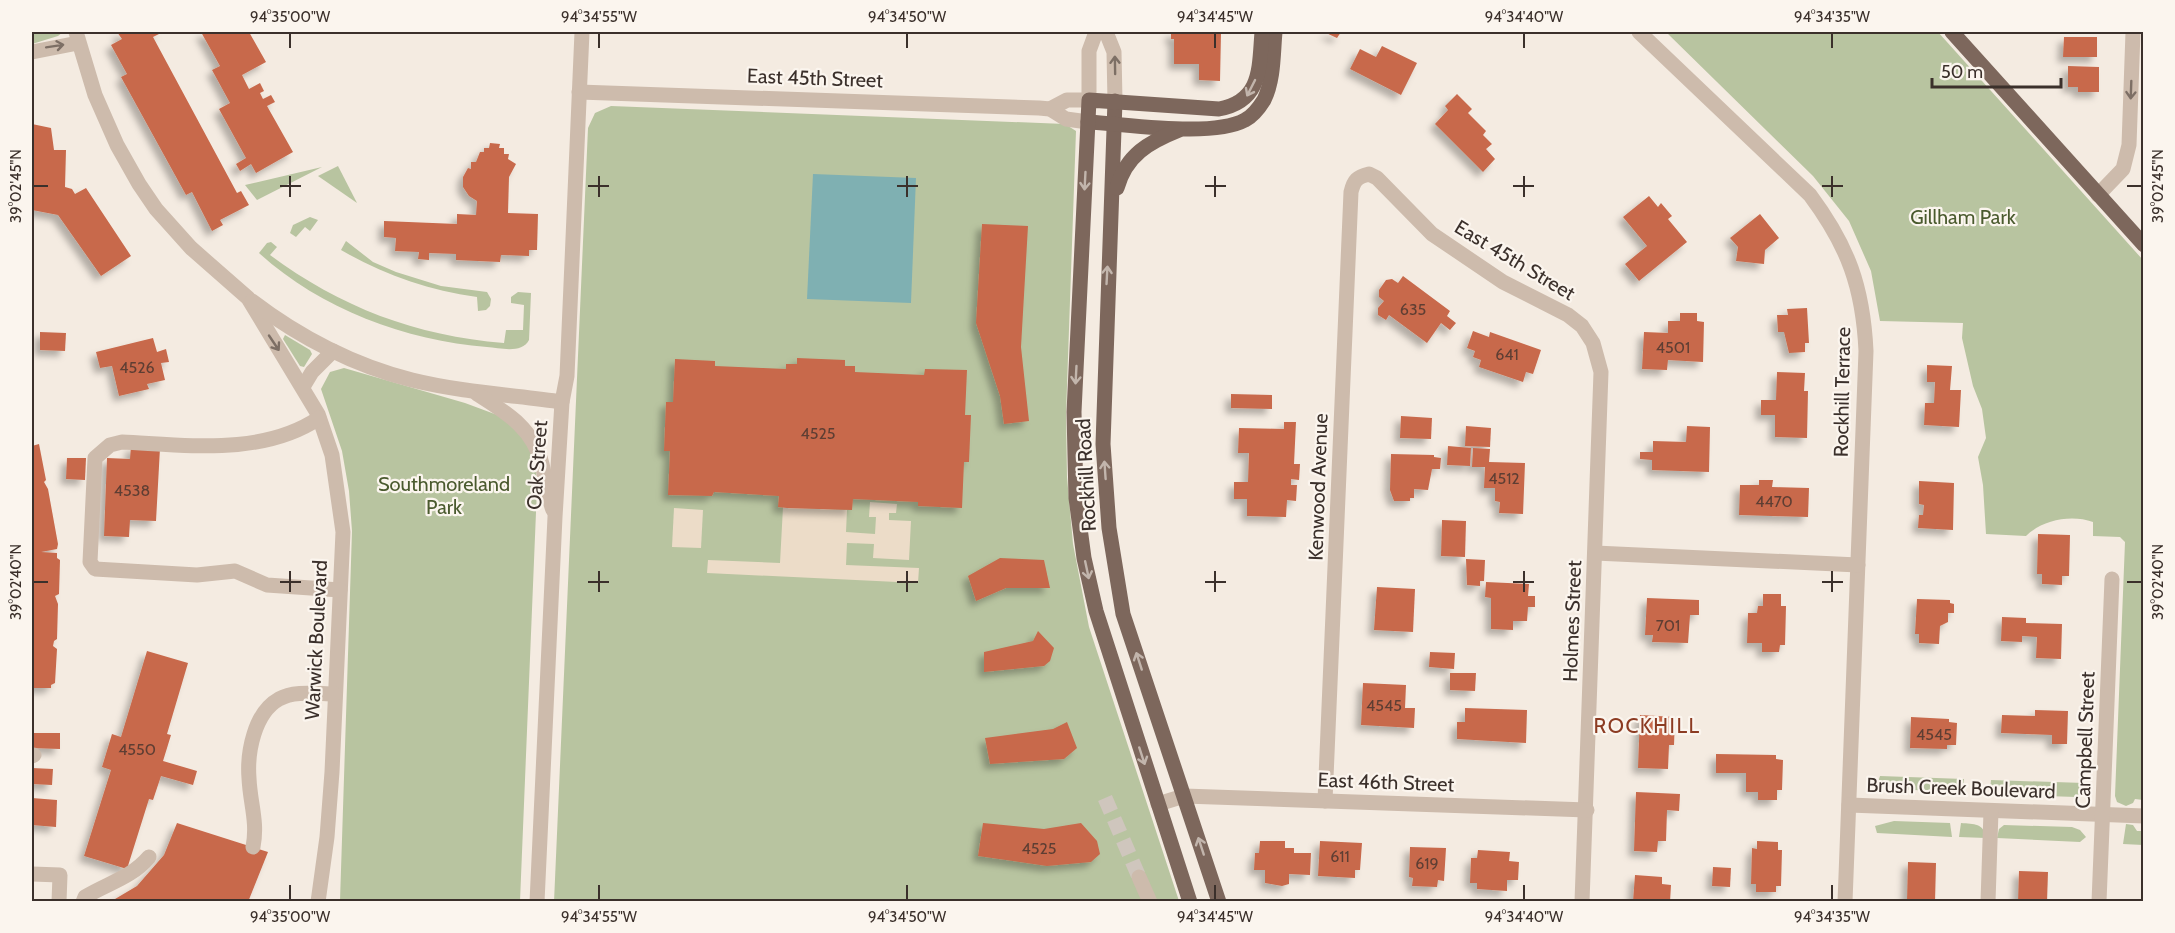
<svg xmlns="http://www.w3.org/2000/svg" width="2175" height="933" font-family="Cabin,sans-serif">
<defs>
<filter id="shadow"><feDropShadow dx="-5.5" dy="5.5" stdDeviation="3" flood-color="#0004"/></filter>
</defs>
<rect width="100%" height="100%" fill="#f4ebe1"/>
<g fill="#b8c4a0">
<polygon points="32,32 63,32 58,36 32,44"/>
<path d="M1666,32H1938L2143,260V800L2135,799L2133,803L2126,806L2117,802L2115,796L2125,542L2120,537L2093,536V522C2071,514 2042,520 2026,536L1986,534L1983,485L1978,457L1986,438L1982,409L1973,386L1962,338L1963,323L1880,321L1871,271L1849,221L1813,176Z"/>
<polygon points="611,106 1065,124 1076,131 1066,414 1067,477 1073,544 1089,627 1179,901 554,902 588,128 595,113"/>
<polygon points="338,166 357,203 318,176"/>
<polygon points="322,167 257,200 245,185"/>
<polygon points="310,217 318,220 310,231 305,227 296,237 290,233 293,225"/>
<path d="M346,241L373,262L396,272L441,286L487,292L491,299L490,306L486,310L478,311L477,297C428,290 384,275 341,250Z"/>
<path d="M271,242L277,247L270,255C340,307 416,336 504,343L506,330H523L524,305L511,303V297L518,292L531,293L529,340C522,354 500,348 487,347C406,341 319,308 259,253L267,243Z"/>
<polygon points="285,335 310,350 312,354 304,367 300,366 283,339"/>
<polygon points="344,368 465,403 500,416 525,436 536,465 537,488 520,901 340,901 352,531 349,491 342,451 321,389 330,372"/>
<polygon points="1880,776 1964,779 1962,792 1889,789 1877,785"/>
<polygon points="1991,780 2084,783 2090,788 2076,797 1994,794 1990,790"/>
<polygon points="1894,821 1950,823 1952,837 1877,833 1875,826"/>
<path d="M1961,823C1974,824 1984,823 1986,838L1959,837Z"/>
<polygon points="2126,824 2133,825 2137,831 2143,831 2143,845 2123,844"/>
<polygon points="2004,825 2072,827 2080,830 2086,837 2080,842 1997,838 1999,829"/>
</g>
<g fill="#ecdcc8">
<polygon points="870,502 897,504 896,513 889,513 889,520 911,521 909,560 873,558 874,544 847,543 846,565 919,568 918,583 707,573 708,560 780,563 783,507 847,510 846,532 875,534 876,517 869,517"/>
<polygon points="674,508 703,510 701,548 672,547"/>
</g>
<polygon fill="#7fb0b2" points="813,174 916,178 911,303 807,299"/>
<g fill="#c8694b" filter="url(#shadow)">
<polygon points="117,32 163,32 153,37 237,193 241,191 249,205 220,220 223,225 212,231 192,192 186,195 121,77 127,74 111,45 122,39"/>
<polygon points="201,32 249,32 266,62 242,75 249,89 260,83 264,91 260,93 263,99 271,95 275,102 267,106 293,152 256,173 251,164 240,171 236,164 246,158 219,109 230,103 212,70 220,66"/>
<polygon points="1171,32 1221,33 1220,81 1199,80 1199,64 1174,64 1174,39 1171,39"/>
<polygon points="1324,32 1341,32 1337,38"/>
<polygon points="2064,37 2097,37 2097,57 2063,57"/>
<polygon points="1382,46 1417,63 1401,95 1350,69 1360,49 1376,57"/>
<polygon points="2068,66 2099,67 2099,92 2078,92 2078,87 2068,87"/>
<polygon points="1457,94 1472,109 1468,113 1486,131 1483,135 1492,144 1486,149 1495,159 1483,172 1435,124 1448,110 1445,106"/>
<polygon points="32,124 51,128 54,150 66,150 65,187 72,189 75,194 86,188 131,256 101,276 58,215 32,210"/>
<polygon points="490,143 500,144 499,148 504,148 504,154 509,154 508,159 516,164 509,177 508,213 538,214 537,250 529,250 529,256 501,255 500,262 456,260 456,254 429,253 429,260 418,259 419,252 395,251 396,238 384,237 384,221 457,224 457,214 476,215 477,201 469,196 463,187 463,177 468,168 471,169 471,162 476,162 480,152 484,152 484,148 489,148"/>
<polygon points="1649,196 1658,207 1661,203 1672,216 1668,219 1687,242 1639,281 1625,264 1647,246 1623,217"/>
<polygon points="1760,214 1779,238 1765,250 1764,264 1736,261 1738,247 1730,238"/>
<polygon points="982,224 1028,226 1021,347 1029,421 1004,424 1000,396 976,323"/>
<polygon points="1403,276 1450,311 1447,316 1456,323 1450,330 1441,323 1427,343 1389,315 1386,320 1378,315 1378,308 1384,301 1379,297 1379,290 1386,280 1392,279 1398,283"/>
<polygon points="1807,308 1809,343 1805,343 1805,352 1789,353 1784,332 1778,332 1777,315 1788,315 1787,309"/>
<polygon points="1680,313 1697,313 1697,321 1704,322 1703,362 1668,360 1667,370 1642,369 1644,332 1668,333 1668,321 1680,321"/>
<polygon points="1473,331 1489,337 1490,332 1541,350 1533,374 1526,372 1523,382 1479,367 1481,360 1473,357 1475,351 1467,348"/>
<polygon points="40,332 66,333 65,351 40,350"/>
<polygon points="153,338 157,352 166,349 169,362 161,363 165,380 147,384 149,389 119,396 112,366 100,368 96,352"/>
<polygon points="797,358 845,360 845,366 855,366 855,372 924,375 925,369 967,370 965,415 971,415 969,462 964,462 962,508 918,506 918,502 853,499 852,510 787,508 778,507 779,496 714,492 712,496 668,495 670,451 664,451 666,402 673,402 675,359 715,361 715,366 786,369 786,364 797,364"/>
<polygon points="1927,365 1952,366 1950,390 1961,390 1959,427 1924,425 1925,403 1934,403 1935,382 1927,382"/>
<polygon points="1777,372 1805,373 1804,391 1808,391 1807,438 1775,437 1775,415 1761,415 1761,400 1776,400"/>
<polygon points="1231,394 1272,395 1272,409 1231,408"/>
<polygon points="1401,416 1432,418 1431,439 1400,438"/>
<polygon points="1284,422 1296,422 1294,464 1300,464 1299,480 1291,479 1291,485 1297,485 1296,501 1287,500 1286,517 1247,516 1247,499 1234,499 1234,482 1248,482 1249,453 1238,453 1239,428 1284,429"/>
<polygon points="1466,426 1491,428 1490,447 1465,446"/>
<polygon points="1687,426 1710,427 1709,472 1652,470 1652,460 1640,459 1640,452 1653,452 1653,441 1686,442"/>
<polygon points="39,444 46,480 44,482 48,489 58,544 57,549 41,552 57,553 57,558 60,560 59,594 55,596 58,604 57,639 54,641 53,646 57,649 55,683 51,685 51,688 32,688 32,589 34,553 32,554 32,446"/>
<polygon points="131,446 160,448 156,521 130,520 129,537 104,536 107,458 130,459"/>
<polygon points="1448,446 1471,448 1470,466 1447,465"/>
<polygon points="1473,448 1490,449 1489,462 1525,463 1523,514 1499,513 1500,502 1495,501 1495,488 1484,488 1485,467 1472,467"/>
<polygon points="1391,454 1434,455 1434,457 1441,458 1440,469 1432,469 1428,490 1414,489 1414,498 1410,498 1410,501 1394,501 1390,490"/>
<polygon points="67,458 86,458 85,480 66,479"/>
<polygon points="1759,480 1773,480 1772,487 1809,488 1808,517 1739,515 1740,485 1759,485"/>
<polygon points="1919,481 1954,483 1953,530 1918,528 1919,515 1923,515 1924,505 1919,504"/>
<polygon points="1442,520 1466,521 1465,557 1441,556"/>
<polygon points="2038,534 2070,535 2069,576 2062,576 2062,585 2042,584 2042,574 2037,574"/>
<polygon points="1000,558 1044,560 1050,588 1006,588 976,601 968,576"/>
<polygon points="1466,559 1485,560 1484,581 1480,581 1480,586 1467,585"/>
<polygon points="1486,582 1529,584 1528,596 1535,596 1535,607 1528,607 1527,621 1513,621 1513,630 1491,629 1491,598 1485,597"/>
<polygon points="1377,587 1415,589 1413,632 1374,630"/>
<polygon points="1763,594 1781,594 1781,606 1786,606 1785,645 1780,645 1779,652 1762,652 1762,643 1747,643 1748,613 1757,613 1758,606 1763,606"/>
<polygon points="1647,598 1699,600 1699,615 1690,615 1688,643 1652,642 1653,635 1645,635"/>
<polygon points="1917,599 1950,600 1950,603 1954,604 1954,613 1948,613 1948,622 1940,626 1939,644 1919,643 1919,634 1915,634"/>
<polygon points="2002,617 2026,618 2026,623 2062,624 2061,659 2036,658 2037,637 2022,636 2022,642 2001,641"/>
<polygon points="1038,631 1054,648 1050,661 1044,666 984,672 984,652 1033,641"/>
<polygon points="147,651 188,663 167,734 171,735 163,761 197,771 193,785 161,776 153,800 149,799 127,869 84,856 111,770 102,767 112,734 121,737"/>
<polygon points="1430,652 1455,653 1454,669 1429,667"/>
<polygon points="1450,673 1476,673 1475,691 1450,690"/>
<polygon points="1363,683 1406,685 1405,708 1415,708 1414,728 1361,725"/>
<polygon points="1465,708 1527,710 1526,743 1457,739 1457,722 1465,722"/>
<polygon points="2035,710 2068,711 2067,744 2052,744 2052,735 2001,733 2002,715 2035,716"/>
<polygon points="1640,715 1675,717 1674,745 1669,745 1668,769 1638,768"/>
<polygon points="1911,717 1949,719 1949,722 1957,723 1956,745 1947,745 1947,749 1910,748"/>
<polygon points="1067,722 1077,748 1064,759 990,764 985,738 1053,729"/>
<polygon points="32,733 60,733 60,749 32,748"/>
<polygon points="1716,754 1776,755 1776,759 1783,760 1782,790 1777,790 1777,800 1758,800 1758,792 1746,792 1746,773 1716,773"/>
<polygon points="32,768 53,769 52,785 32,784"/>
<polygon points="1636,792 1680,794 1679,811 1667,810 1666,841 1658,841 1657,852 1634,851"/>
<polygon points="32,798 57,800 56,827 32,825"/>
<polygon points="177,823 268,852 248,902 110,902 137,886 164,855"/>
<polygon points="983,823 1044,829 1081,823 1097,841 1100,854 1091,862 1047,866 978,856"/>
<polygon points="1260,841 1285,841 1285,848 1294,848 1294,853 1311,853 1310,875 1289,874 1289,884 1282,886 1265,883 1265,870 1254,870 1255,853 1259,853"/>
<polygon points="1320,841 1362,843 1360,870 1355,870 1355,878 1318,876"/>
<polygon points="1757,841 1778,842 1778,850 1782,850 1781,886 1776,886 1776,892 1756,892 1756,884 1751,884 1752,848 1757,849"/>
<polygon points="1410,847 1446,848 1444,881 1438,880 1437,887 1412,886 1413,878 1409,877"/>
<polygon points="1478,850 1510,852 1509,861 1519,862 1518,880 1507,880 1507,891 1477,889 1477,883 1470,883 1471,858 1477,858"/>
<polygon points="1908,862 1936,863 1935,902 1907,902"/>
<polygon points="1713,867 1731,868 1730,887 1712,886"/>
<polygon points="2019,871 2048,872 2047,902 2018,902"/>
<polygon points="1635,875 1662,877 1662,884 1671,885 1670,902 1633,902"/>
</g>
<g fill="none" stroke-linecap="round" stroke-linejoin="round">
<polyline stroke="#cfc6bd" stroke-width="15" stroke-dasharray="15 8" stroke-linecap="butt" points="1105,798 1139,877"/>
<g stroke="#cdbbac" stroke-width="15">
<polyline points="76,32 95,95 117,145 139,184 156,209 191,248 248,298 318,414 332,455 343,532 332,772 327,837 318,902"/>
<polyline points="1106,32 1114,52 1115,101"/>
<path d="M1639,32L1810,195C1848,246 1863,287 1866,351L1845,902"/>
<polyline points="32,52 78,43"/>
<polyline points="579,92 1039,108 1050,109 1066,119 1088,122"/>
<polyline points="1050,109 1067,100 1089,100 1089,51 1096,32"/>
<polyline points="2098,195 2123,169 2129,145 2133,32"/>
<path d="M252,301C299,337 355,366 412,380C461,392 512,395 562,402"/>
<polyline points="303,387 312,372 333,351"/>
<path d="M477,394C507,413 533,428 542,464C546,480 547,495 553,510"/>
<path d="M319,418C263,456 187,445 122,442L110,445L95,458L90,562L95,569L197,575L235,571L267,585L340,590"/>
<polyline points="1595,553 1858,565"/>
<polyline points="32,756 34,755"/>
<path d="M1325,801L1351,192C1354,180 1357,177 1369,174L1377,178L1432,234L1503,282L1568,315L1582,326L1593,343L1601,372L1582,902"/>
<polyline points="1158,804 1184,796 1587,810"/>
<polyline points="1849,805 2144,816"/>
<path d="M253,847C258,822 250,803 249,778C247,753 254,713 279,699C294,690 318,694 334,694"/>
<polyline points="32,874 60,875 59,902"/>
<polyline points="1139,877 1150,902"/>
<path d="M83,902L85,897C108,883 131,878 149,857"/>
<polyline points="537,902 555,517 562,402 567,376 582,32"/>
<polyline points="1988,902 1991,811"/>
<polyline points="2099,902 2112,579"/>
</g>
<g stroke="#7d675c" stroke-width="15">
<polyline points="1952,32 2144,245"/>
<polyline points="1115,101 1103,444 1109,528 1123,614 1219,902"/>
<path d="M1088,122C1127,124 1212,138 1245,120C1253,116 1259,108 1264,100C1274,80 1273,53 1275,32"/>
<path d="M1117,188C1126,155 1149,142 1179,130"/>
<path d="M1190,902L1096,611L1084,558L1076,498L1074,412L1089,100L1219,109C1262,101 1259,68 1262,32"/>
</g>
</g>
<defs><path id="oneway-shaft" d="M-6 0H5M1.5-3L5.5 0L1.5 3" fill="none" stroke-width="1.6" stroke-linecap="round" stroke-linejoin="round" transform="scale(1.5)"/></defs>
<g stroke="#7d6f65">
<use href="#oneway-shaft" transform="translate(55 46) rotate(-9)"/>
<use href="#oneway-shaft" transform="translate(1115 65) rotate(-91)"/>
<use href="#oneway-shaft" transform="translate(2131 90) rotate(92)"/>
<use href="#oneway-shaft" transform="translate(274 343) rotate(56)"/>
</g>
<g stroke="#c2b5ac">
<use href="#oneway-shaft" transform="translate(1251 88) rotate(117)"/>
<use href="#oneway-shaft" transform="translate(1085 181) rotate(93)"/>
<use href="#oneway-shaft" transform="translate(1107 275) rotate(-87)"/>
<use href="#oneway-shaft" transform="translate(1076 375) rotate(93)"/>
<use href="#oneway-shaft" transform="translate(1105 470) rotate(-94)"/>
<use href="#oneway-shaft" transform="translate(1087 570) rotate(78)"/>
<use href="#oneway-shaft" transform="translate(1139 661) rotate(-108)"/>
<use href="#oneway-shaft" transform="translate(1142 756) rotate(72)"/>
<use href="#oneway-shaft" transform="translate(1201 846) rotate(-108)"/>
</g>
<path fill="none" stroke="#3b302b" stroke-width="2" d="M290,33V48M599,33V48M907,33V48M1215,33V48M1524,33V48M1832,33V48M290,176V197M599,176V197M907,176V197M1215,176V197M1524,176V197M1832,176V197M33,186H48M280,186H301M588,186H609M897,186H918M1205,186H1226M1513,186H1534M1822,186H1843M2127,186H2142M290,571V592M599,571V592M907,571V592M1215,571V592M1524,571V592M1832,571V592M33,582H48M280,582H301M588,582H609M897,582H918M1205,582H1226M1513,582H1534M1822,582H1843M2127,582H2142M290,885V900M599,885V900M907,885V900M1215,885V900M1524,885V900M1832,885V900"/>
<g text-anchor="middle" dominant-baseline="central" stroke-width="4.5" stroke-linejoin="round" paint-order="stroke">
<g font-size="16" fill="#5e3e33">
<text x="1413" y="309">635</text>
<text x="1673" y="347">4501</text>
<text x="1507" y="354">641</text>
<text x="137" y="367">4526</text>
<text x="818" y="433">4525</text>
<text x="1504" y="478">4512</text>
<text x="132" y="490">4538</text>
<text x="1774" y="501">4470</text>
<text x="1668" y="625">701</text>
<text x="1384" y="705">4545</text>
<text x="1934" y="734">4545</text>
<text x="137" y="749">4550</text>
<text x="1039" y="848">4525</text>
<text x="1340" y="856">611</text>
<text x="1427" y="863">619</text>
</g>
<g font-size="20" fill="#3b302b" stroke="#fbf5ee">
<text transform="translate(815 78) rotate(2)">East 45th Street</text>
<text transform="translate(1515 260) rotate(31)">East 45th Street</text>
<text transform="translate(1842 392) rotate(-89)">Rockhill Terrace</text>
<text transform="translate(537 465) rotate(-86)">Oak Street</text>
<text transform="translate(1086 475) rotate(-93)">Rockhill Road</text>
<text transform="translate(1318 487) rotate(-88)">Kenwood Avenue</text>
<text transform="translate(1572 621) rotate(-88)">Holmes Street</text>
<text transform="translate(316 640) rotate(-87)">Warwick Boulevard</text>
<text transform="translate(2085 740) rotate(-88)">Campbell Street</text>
<text transform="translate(1386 782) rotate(2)">East 46th Street</text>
<text transform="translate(1961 788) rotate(2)">Brush Creek Boulevard</text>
</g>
<g font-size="20" fill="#4a5a2e" stroke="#fbf5ee">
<text x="1963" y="217">Gillham Park</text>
<text x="444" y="484">Southmoreland<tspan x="444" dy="23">Park</tspan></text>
</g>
<g font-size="21" letter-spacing="1.5" fill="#8c3b22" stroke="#fbf5ee">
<text x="1647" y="725">ROCKHILL</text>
</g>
</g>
<rect width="2175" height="933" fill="none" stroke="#fbf5ee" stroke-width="66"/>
<path d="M1932 78v9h129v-9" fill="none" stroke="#3b302b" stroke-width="3"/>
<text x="1941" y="78" font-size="18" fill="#3b302b" stroke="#fbf5ee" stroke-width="4.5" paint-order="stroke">50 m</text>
<rect x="33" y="33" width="2109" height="867" fill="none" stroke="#3b302b" stroke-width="2"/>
<g font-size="15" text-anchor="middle" fill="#3b302b">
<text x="290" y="22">94°35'00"W</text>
<text x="599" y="22">94°34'55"W</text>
<text x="907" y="22">94°34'50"W</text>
<text x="1215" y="22">94°34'45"W</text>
<text x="1524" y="22">94°34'40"W</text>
<text x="1832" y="22">94°34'35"W</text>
<text transform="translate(16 186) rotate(-90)" y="5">39°02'45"N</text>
<text transform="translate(2158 186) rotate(-90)" y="5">39°02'45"N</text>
<text transform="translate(16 582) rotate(-90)" y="5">39°02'40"N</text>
<text transform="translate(2158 582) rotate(-90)" y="5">39°02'40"N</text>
<text x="290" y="922">94°35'00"W</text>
<text x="599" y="922">94°34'55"W</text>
<text x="907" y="922">94°34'50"W</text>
<text x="1215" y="922">94°34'45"W</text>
<text x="1524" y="922">94°34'40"W</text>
<text x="1832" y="922">94°34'35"W</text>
</g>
</svg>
